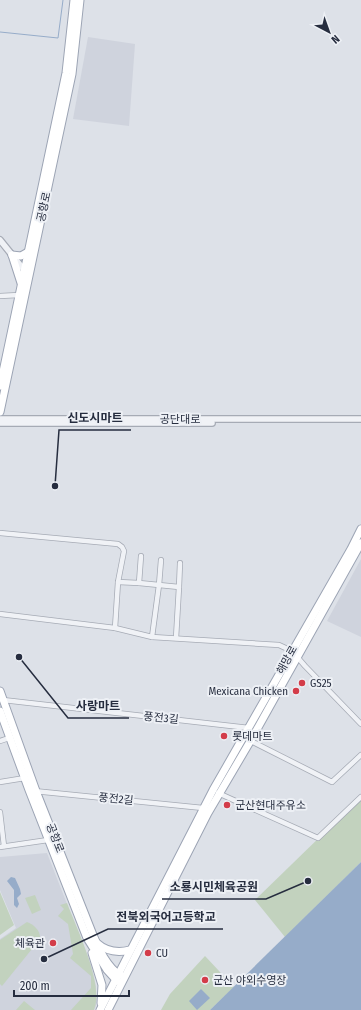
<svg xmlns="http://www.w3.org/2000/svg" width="361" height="1010" font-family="'Fira Sans Condensed','Noto Sans KR',sans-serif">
<rect width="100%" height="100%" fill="#dde1e8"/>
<g fill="#cfd3dd">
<polygon points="88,37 135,44 129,126 73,119"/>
<polygon points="361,559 361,637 327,621"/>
<polygon points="47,853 91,965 96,986 96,1006 94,1010 0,1010 0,939 16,928 0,890 0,857"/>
</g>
<g fill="#c2d2be">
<polygon points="361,797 361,862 285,937 255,900"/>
<polygon points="0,892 14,925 0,935"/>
<polygon points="35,895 41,910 32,914 25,898"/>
<path d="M67,903C76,927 105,986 94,1010H71L91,988V976L70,958L73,954L68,924L58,916L64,909L60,905Z"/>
<path d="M27,922C33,924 40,930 40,937L36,944L2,986L0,984V940Z"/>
<polygon points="205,956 234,987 210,1010 161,1010 170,994"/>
<polygon points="24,1001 35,1010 16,1010"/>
</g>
<g fill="#96acc9">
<polygon points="361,862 361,1010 210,1010"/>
<polygon points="11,877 15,878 20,889 21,894 17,898 19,904 17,908 14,905 14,890 7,881"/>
<polygon points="201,989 210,998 197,1010 189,1001"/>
</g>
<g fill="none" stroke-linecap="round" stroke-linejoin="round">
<polyline stroke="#96acc9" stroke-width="1" points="0,32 58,38 63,0"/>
<defs>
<g id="minor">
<polyline points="0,296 19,295"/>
<polyline points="0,533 118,544 122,547 124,551 118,582 115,628"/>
<polyline points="118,582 139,583 141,556"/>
<polyline points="139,583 179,587 180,563"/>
<polyline points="0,614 115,628 152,637 279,645 292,651 305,666 361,724"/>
<polyline points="152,637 159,585 161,560"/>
<polyline points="176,638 179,587"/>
<polyline points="3,700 249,728"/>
<polyline points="249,740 332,782 361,755"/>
<polyline points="0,741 9,738"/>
<polyline points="0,782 25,778"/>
<polyline points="34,791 203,808"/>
<polyline points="218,793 318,838 361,797"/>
<polyline points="0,812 4,846"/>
<polyline points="0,847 48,840"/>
</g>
<g id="tertiary">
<polyline points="0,240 25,271"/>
<polyline points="0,419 361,419"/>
<polyline points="0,423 212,423"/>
</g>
<g id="primary">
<polyline points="12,255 21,283"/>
<polyline points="12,255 21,256 28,252"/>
<polyline points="0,386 66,73 74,0"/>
<polyline points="0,412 72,74 80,0"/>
<path d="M0,691L36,791L93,935C99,949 107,967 120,975"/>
<polyline points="0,711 29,790 87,938 107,970 117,981"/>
<path d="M97,943C107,952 118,953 130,950"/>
<polyline points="92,953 102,985 101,1003"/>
<polyline points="100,1010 213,790 351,549 361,529"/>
<polyline points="108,1010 208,813 251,740 361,543"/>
</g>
</defs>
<use href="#minor" stroke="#a6abb5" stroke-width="6"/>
<use href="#tertiary" stroke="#a6abb5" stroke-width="8"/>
<use href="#primary" stroke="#9ca4b4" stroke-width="9"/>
<use href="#minor" stroke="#f0f2f6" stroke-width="4.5"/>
<use href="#tertiary" stroke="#f0f2f6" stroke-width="5.5"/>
<use href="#primary" stroke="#fff" stroke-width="7"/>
</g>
<g fill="#d33c49" stroke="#edf0f5" stroke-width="1.5">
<circle cx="302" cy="683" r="4"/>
<circle cx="296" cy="691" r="4"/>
<circle cx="224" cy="736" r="4"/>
<circle cx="227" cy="805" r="4"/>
<circle cx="53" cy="943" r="4"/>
<circle cx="148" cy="953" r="4"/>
<circle cx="205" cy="980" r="4"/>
</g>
<g text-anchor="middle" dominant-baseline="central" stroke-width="4" stroke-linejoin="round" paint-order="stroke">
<g font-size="11" fill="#262d3f" stroke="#edf0f5">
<text transform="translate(44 207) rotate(-78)">공항로</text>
<text x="180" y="419">공단대로</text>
<text transform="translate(287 660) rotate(-61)">해망로</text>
<text transform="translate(161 718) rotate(6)">풍전3길</text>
<text transform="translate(116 799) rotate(6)">풍전2길</text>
<text transform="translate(55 838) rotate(69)">공항로</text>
</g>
<g font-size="11" fill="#262d3f" stroke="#edf0f5" text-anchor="start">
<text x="310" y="683">GS25</text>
<text x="288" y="691" text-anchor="end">Mexicana Chicken</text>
<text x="232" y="736">롯데마트</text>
<text x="235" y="805">군산현대주유소</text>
<text x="45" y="943" text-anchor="end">체육관</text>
<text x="156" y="953">CU</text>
<text x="213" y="980">군산 야외수영장</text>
</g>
</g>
<path fill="none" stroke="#262d3f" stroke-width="1.5" d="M55 486L59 430H131M19 657L68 718H129M308 881L266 899H162M44 959L108 929H223"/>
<g fill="#262d3f" stroke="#edf0f5" stroke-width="1.5">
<circle cx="55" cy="486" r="4"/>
<circle cx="19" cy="657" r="4"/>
<circle cx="308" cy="881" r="4"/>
<circle cx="44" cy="959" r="4"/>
</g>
<g font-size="12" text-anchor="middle" font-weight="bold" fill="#262d3f" stroke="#edf0f5" stroke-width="4" stroke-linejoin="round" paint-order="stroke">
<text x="95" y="422">신도시마트</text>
<text x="98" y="710">사랑마트</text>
<text x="214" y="891">소룡시민체육공원</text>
<text x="166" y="921">전북외국어고등학교</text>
</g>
<g transform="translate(329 32) rotate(139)" stroke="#edf0f5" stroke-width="3" paint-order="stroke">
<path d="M0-3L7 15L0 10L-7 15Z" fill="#262d3f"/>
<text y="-6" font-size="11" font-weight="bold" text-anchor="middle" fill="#262d3f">N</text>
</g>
<path d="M14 990v6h115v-6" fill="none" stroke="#262d3f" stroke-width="2"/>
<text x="20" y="990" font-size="12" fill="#262d3f" stroke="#edf0f5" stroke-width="3" paint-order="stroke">200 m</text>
</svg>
